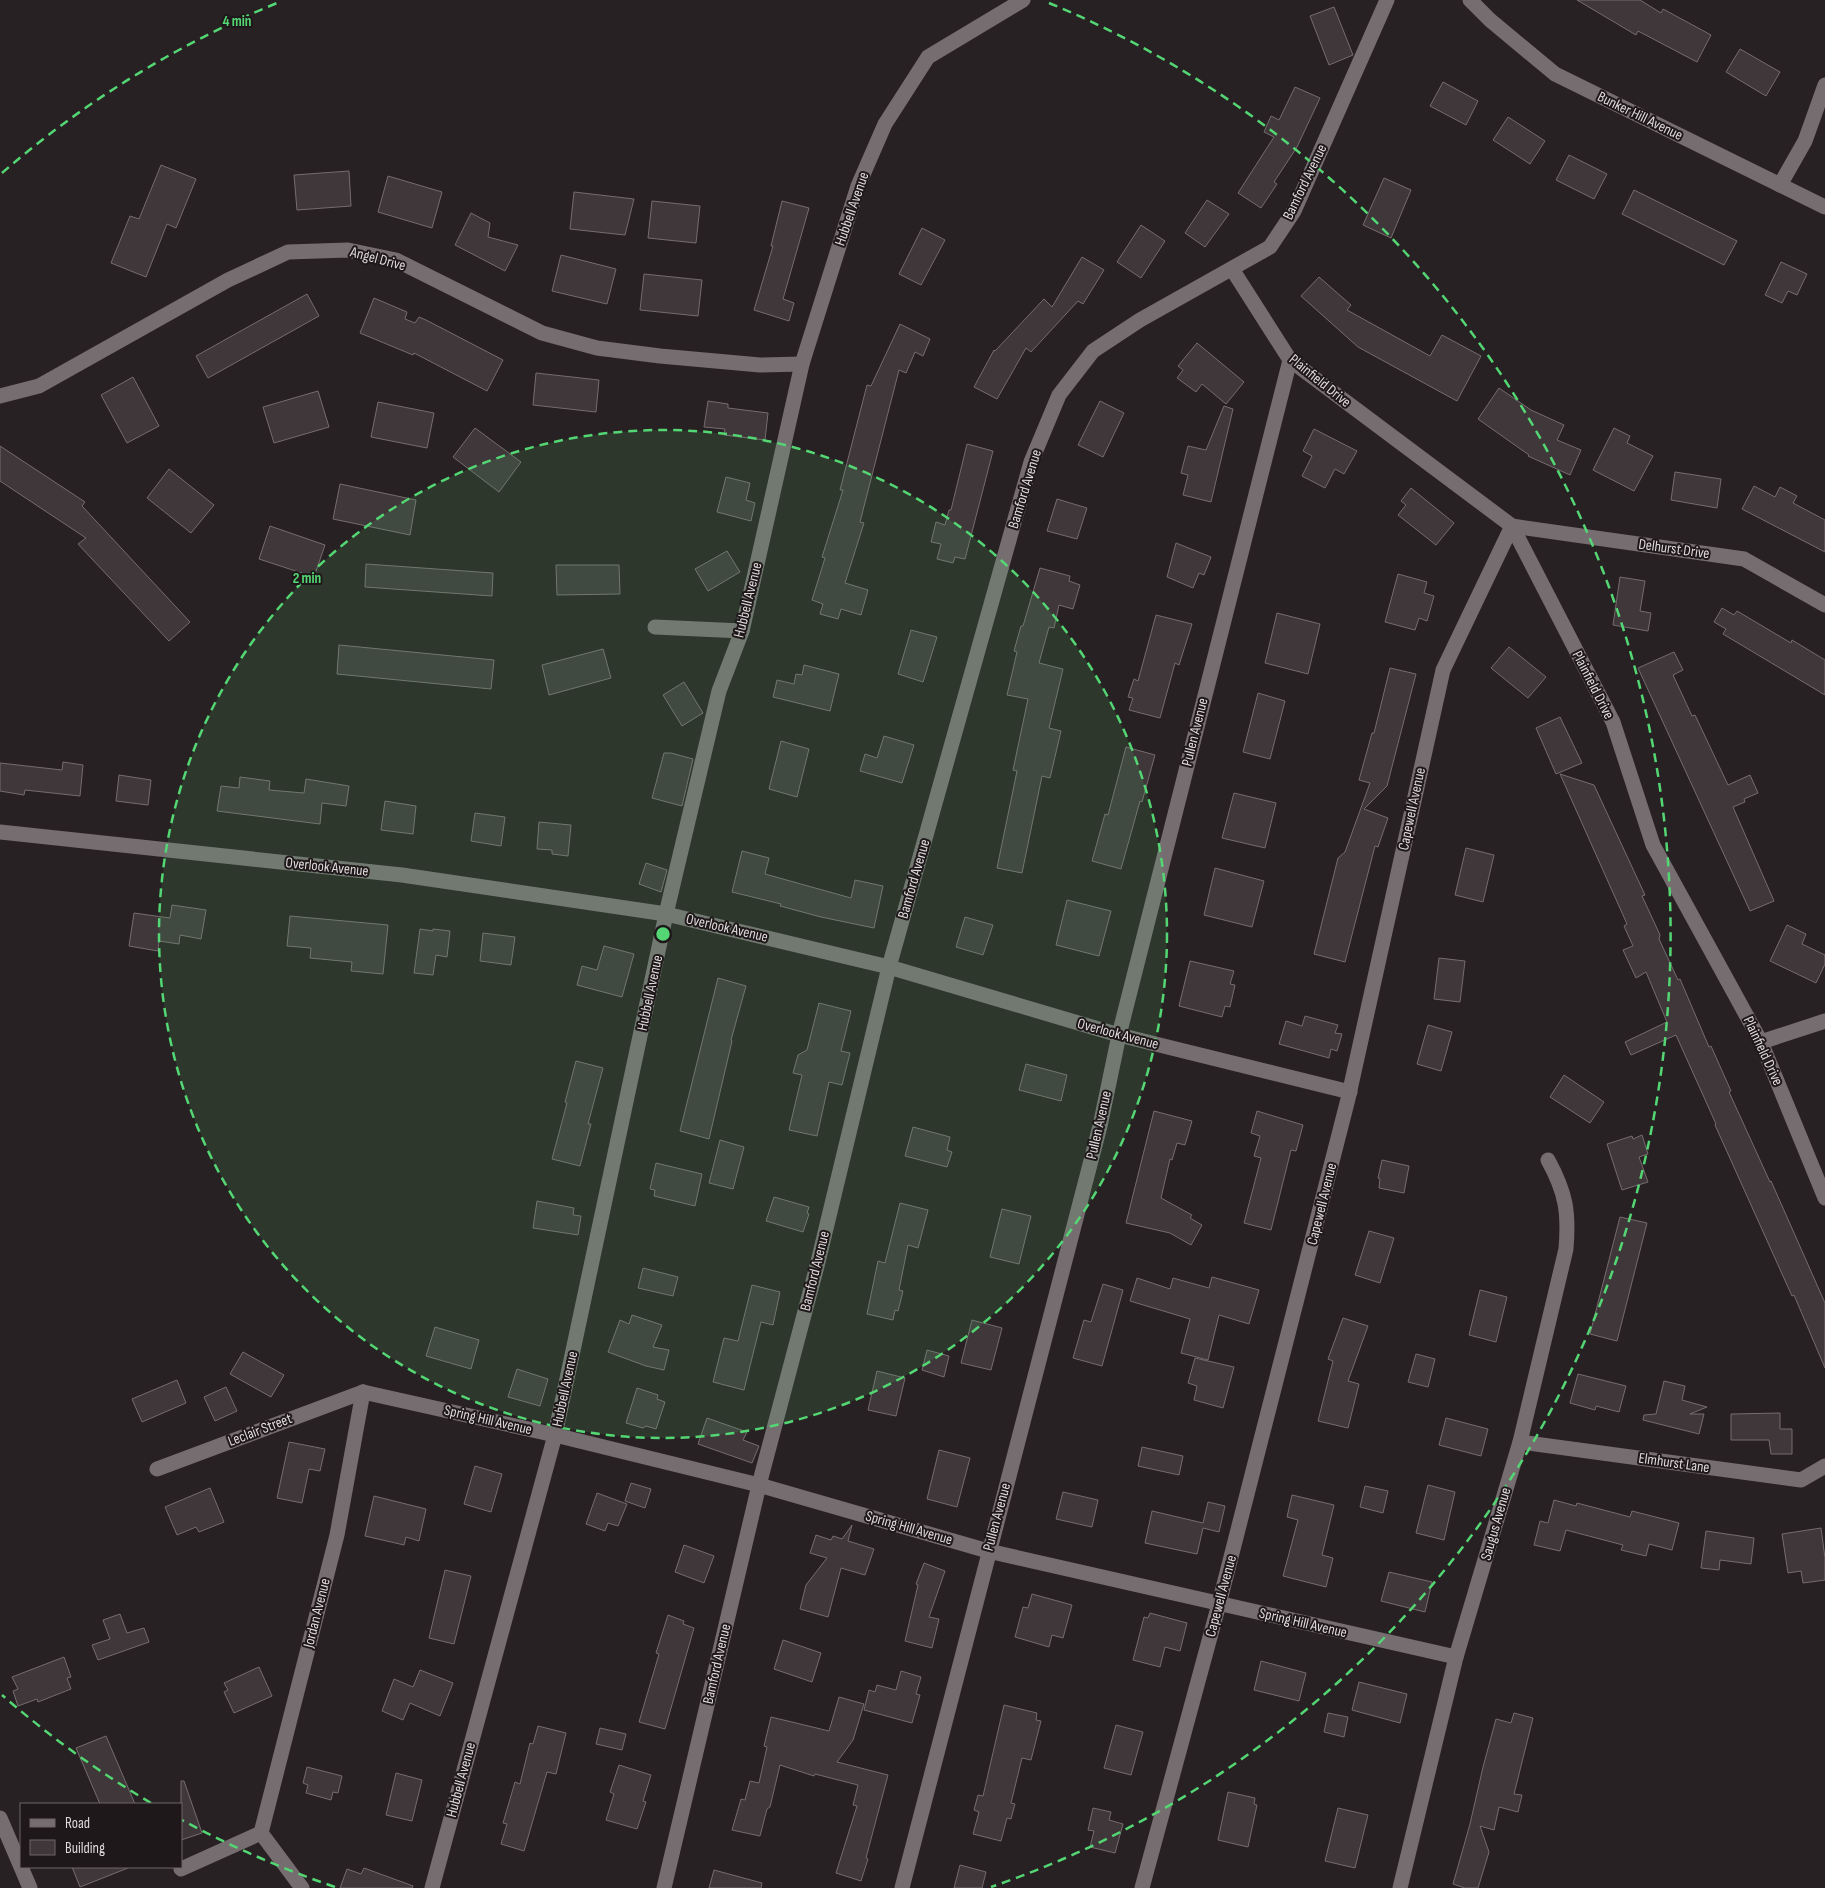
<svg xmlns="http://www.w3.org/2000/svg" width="1825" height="1888" font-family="'Sofia Sans Condensed',sans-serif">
<rect width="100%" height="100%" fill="#282123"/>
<g fill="#3f3739" stroke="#756c6e">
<polygon points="1577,0 1640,0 1661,13 1663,9 1711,35 1697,62 1638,31 1636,35"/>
<polygon points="1334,7 1353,55 1329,65 1310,16"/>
<polygon points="1740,49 1780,72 1766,96 1726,72"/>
<polygon points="1443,82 1478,101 1466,125 1430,106"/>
<polygon points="1295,87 1320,98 1297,147 1274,182 1277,184 1261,208 1238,193 1274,137 1264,132 1271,116 1279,120"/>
<polygon points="1508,117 1545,141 1530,164 1493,140"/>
<polygon points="1569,155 1607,174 1594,199 1556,180"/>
<polygon points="161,165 196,179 176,228 167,224 146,277 111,263 130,216 139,219"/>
<polygon points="349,171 351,206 297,210 294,175"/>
<polygon points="388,176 442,192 432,228 378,212"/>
<polygon points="1384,178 1411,190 1391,238 1363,225"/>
<polygon points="1634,190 1737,241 1724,265 1622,214"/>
<polygon points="574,192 634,199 625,235 570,229"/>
<polygon points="1207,200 1229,214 1205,247 1185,233"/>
<polygon points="652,201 700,206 696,243 648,238"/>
<polygon points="782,201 809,208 783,299 794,303 789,321 754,310 773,246 771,246"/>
<polygon points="471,213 490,223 488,237 518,245 505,271 455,245"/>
<polygon points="1141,225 1165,241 1141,278 1117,262"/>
<polygon points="922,228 945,240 921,285 899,274"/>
<polygon points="561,255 616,269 607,304 552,291"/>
<polygon points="1082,257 1104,270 1083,304 1078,301 1031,352 1026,348 997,399 974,387 994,350 995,351 1044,299 1052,307"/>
<polygon points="1781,262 1807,274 1797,295 1788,291 1782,303 1765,295"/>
<polygon points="644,274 702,280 698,316 640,310"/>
<polygon points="1319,277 1351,305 1347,310 1430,356 1442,335 1481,356 1457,401 1358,347 1301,296"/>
<polygon points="307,294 319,316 208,378 196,356"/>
<polygon points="374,298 407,312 405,319 415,323 419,317 426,320 503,360 487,391 414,353 413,355 360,333"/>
<polygon points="900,324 930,339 923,356 915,352 906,373 899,370 860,522 864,523 845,583 868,590 861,615 841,609 838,619 820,614 823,604 812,600 825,558 822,557 843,490 840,490 867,385 871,386"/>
<polygon points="1197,343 1244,382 1226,404 1202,384 1196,392 1177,378 1183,370 1178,366"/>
<polygon points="536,373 599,380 596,412 533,405"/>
<polygon points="133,377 159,426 127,443 101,395"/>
<polygon points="1499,388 1531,410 1564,425 1557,440 1581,450 1570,475 1528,456 1529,455 1478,419"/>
<polygon points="318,391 329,427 274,443 263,407"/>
<polygon points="708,401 728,404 728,408 768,413 765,440 724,435 725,429 704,427"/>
<polygon points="1100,401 1124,413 1103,457 1078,445"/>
<polygon points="378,402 434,413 427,448 371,437"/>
<polygon points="1224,406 1233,409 1211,502 1183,495 1188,475 1181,473 1188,446 1206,450"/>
<polygon points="475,428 521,462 499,492 453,457"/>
<polygon points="1614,428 1630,436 1627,443 1653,456 1634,491 1593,470"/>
<polygon points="1314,429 1357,451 1344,474 1335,469 1325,488 1302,476 1312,456 1303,451"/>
<polygon points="967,444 993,451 965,559 955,557 953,563 937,559 941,544 931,542 936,522 945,525 949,510 951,510"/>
<polygon points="0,446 85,502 82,506 190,622 169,641 78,544 86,538 0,481"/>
<polygon points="169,469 214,505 191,533 147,498"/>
<polygon points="1675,472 1721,479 1717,508 1671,500"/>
<polygon points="726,477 750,483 746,500 755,503 751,521 717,512"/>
<polygon points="340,484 416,500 410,535 333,519"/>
<polygon points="1754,486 1775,497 1780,487 1797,496 1793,503 1825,520 1825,552 1742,509"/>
<polygon points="1411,488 1454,523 1436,545 1398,515 1406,505 1401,501"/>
<polygon points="1057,499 1087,508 1077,539 1047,531"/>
<polygon points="270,526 325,545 314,577 259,559"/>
<polygon points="1176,543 1211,557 1204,575 1199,573 1193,588 1167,577"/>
<polygon points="727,551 740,572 708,591 695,569"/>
<polygon points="366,564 493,573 492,596 365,587"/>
<polygon points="556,565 619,565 620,594 557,595"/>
<polygon points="1040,568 1070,576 1069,581 1080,585 1073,609 1059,605 1054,628 1049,627 1039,663 1063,669 1049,728 1061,731 1050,778 1042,776 1022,873 997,868 1017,771 1013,770 1028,699 1007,695 1017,652 1014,651 1021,626 1023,626"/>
<polygon points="1398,574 1427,582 1424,593 1434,596 1427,621 1419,618 1415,630 1385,622"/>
<polygon points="1620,577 1645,581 1640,611 1651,613 1648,631 1613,625"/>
<polygon points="1722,608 1734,615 1737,611 1791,643 1792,640 1825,660 1825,695 1723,634 1726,629 1714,622"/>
<polygon points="1277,613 1320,624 1308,674 1265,663"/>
<polygon points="1156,615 1192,624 1179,665 1175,663 1160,718 1129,710 1133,698 1128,697 1134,679 1138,681"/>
<polygon points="911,630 937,637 923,682 898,674"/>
<polygon points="339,645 494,660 491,689 337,674"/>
<polygon points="1509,647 1546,677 1528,698 1491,668"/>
<polygon points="603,649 611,678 549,695 542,665"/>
<polygon points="1674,652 1683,670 1673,675 1692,716 1695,715 1728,785 1750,775 1758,793 1744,799 1745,802 1733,807 1774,901 1750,911 1638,668"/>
<polygon points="804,665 839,674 830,711 773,697 777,680 794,684 796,674 802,675"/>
<polygon points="1390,668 1416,674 1387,786 1364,809 1388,818 1378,847 1375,846 1345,962 1314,954 1338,858 1345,852 1370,783 1359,780 1372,733 1374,733"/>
<polygon points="684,682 703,713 682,726 663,695"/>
<polygon points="1258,693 1285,701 1270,759 1243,752"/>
<polygon points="1560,717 1582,763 1556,774 1536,728"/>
<polygon points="884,736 914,745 902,783 860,771 865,754 877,758"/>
<polygon points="781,741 809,749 797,797 769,789"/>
<polygon points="1126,747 1155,755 1142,802 1140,801 1121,869 1092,861 1105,814 1108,815"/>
<polygon points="664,753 671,753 693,759 682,806 652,798"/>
<polygon points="63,762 83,765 80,796 25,790 24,795 0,791 0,763 62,770"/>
<polygon points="1560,774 1594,785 1645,895 1642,896 1660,935 1659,939 1678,980 1680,979 1709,1047 1711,1046 1731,1091 1729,1092 1770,1182 1771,1181 1825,1303 1825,1368 1794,1295 1792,1296 1715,1125 1716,1124 1676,1035 1631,1055 1625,1042 1667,1022 1646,972 1636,978 1623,950 1633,946 1624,926 1627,924"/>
<polygon points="119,775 151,780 148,805 116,801"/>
<polygon points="240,777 270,781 269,790 304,793 306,779 349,786 346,806 322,803 320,824 217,811 221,786 239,788"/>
<polygon points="1234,793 1276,803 1265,848 1222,838"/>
<polygon points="385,801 416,806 413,834 381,830"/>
<polygon points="475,813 505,817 501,846 471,841"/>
<polygon points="539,822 571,825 568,856 552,854 552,850 537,849"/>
<polygon points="1466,848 1494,855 1483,902 1455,895"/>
<polygon points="742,851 769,858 765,874 851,898 855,880 883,886 874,928 821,917 780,906 781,904 732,892"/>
<polygon points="646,863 667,870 661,892 639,884"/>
<polygon points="1215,868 1264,881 1252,927 1204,915"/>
<polygon points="1067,900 1111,911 1099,956 1056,945"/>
<polygon points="172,905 206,910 201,939 180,935 179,944 159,941 158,951 129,946 134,913 170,918"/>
<polygon points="290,916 388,925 383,974 351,971 352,962 310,958 311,948 287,946"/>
<polygon points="965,917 993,925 983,955 956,947"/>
<polygon points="1787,925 1806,934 1802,944 1825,955 1825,964 1816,983 1770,961"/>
<polygon points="420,929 433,931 433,929 450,931 447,957 436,955 433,975 414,973"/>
<polygon points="483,933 515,937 511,965 480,961"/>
<polygon points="604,946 634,954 622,997 577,985 582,966 597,970"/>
<polygon points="1439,958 1465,961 1460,1002 1434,999"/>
<polygon points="1190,961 1234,971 1230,984 1235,985 1230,1007 1225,1006 1222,1017 1179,1006"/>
<polygon points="718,978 746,986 731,1040 732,1041 709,1139 680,1131"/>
<polygon points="819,1003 851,1011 841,1051 850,1053 842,1085 829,1082 817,1136 789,1130 802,1075 793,1073 798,1055 807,1050"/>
<polygon points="1305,1016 1338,1025 1335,1033 1342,1034 1337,1051 1331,1049 1329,1058 1279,1044 1286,1021 1302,1026"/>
<polygon points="1428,1025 1452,1032 1441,1071 1417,1064"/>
<polygon points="576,1061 603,1068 588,1124 591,1124 580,1166 552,1159 567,1103 565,1102"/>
<polygon points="1026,1064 1067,1075 1061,1101 1019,1090"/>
<polygon points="1564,1075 1604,1102 1590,1123 1550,1097"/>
<polygon points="1154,1111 1192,1121 1185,1145 1177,1143 1172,1160 1170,1159 1161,1198 1192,1215 1190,1218 1202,1225 1191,1245 1170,1233 1126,1223"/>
<polygon points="1257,1111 1303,1125 1296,1151 1291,1150 1271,1230 1244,1223 1261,1158 1254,1156 1260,1136 1251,1133"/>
<polygon points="913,1127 950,1137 947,1150 952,1152 947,1167 905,1156"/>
<polygon points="1642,1135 1648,1154 1639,1157 1648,1182 1622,1190 1607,1144 1632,1136 1633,1139"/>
<polygon points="720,1140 744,1147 733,1189 709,1183"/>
<polygon points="1382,1160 1409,1166 1404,1193 1379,1188 1380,1179 1378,1178"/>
<polygon points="656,1163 702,1174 695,1206 654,1196 655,1190 650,1189"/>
<polygon points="774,1197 809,1207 807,1213 809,1214 803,1232 766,1221"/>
<polygon points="537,1201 574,1208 573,1215 581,1216 578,1235 533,1228"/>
<polygon points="900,1203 928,1210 918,1248 908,1245 899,1290 903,1291 898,1311 895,1310 893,1320 867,1314 878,1261 885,1263"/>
<polygon points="1002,1209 1031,1216 1019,1264 990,1257"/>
<polygon points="1620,1217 1647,1223 1617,1341 1590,1334"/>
<polygon points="1369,1231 1394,1238 1380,1283 1355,1275"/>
<polygon points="643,1268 678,1277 673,1296 638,1288"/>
<polygon points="1212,1277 1259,1290 1249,1324 1219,1315 1208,1360 1181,1353 1190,1319 1130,1301 1137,1278 1170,1289 1173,1278 1209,1288"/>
<polygon points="1103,1284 1123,1290 1102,1366 1073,1358 1084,1320 1091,1322"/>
<polygon points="752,1285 780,1292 773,1325 761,1322 744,1390 713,1382 724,1338 738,1341"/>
<polygon points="1480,1290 1507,1297 1496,1342 1469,1335"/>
<polygon points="632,1315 662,1325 653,1347 669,1350 664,1370 646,1366 608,1352 620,1320 629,1324"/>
<polygon points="1343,1318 1368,1326 1348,1381 1359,1384 1348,1428 1318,1421 1333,1361 1328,1359"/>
<polygon points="972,1320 1002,1328 991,1370 961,1363"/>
<polygon points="435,1327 479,1340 471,1369 426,1356"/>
<polygon points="927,1350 949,1356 944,1377 922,1370"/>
<polygon points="243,1352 284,1375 271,1397 230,1374"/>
<polygon points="1416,1354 1435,1359 1428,1387 1408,1382"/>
<polygon points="1195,1358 1234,1367 1223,1408 1194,1400 1197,1386 1188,1383"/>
<polygon points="517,1369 548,1379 540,1406 508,1397"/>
<polygon points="877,1371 905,1378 896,1416 868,1410"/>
<polygon points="1578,1374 1626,1386 1619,1412 1596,1406 1595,1410 1570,1403"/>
<polygon points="177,1380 186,1403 142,1422 132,1399"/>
<polygon points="1664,1381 1685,1386 1682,1400 1707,1407 1690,1414 1704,1414 1699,1434 1643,1420 1644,1415 1656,1414"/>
<polygon points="226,1387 237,1411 215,1421 204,1397"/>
<polygon points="637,1388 658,1395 657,1399 665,1402 656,1429 646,1426 643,1428 626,1423"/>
<polygon points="1780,1413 1780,1429 1792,1429 1792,1454 1771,1454 1769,1440 1731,1440 1731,1414"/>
<polygon points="707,1418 747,1432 743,1440 759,1446 752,1463 698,1444"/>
<polygon points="1446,1418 1488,1429 1481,1456 1439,1445"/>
<polygon points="289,1442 325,1449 320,1471 309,1469 302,1503 277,1498"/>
<polygon points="1142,1447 1183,1456 1179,1475 1138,1466"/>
<polygon points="939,1450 970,1458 957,1507 927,1499"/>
<polygon points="475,1466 502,1474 491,1512 464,1504"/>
<polygon points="631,1483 651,1489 645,1508 625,1501"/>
<polygon points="1428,1485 1455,1492 1444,1540 1416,1533"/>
<polygon points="1365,1486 1388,1491 1383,1513 1360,1507"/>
<polygon points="210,1488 224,1522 199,1532 196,1527 177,1535 165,1507"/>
<polygon points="1063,1492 1098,1500 1092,1527 1056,1519"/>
<polygon points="597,1493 627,1504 618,1526 608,1523 605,1531 586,1524"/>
<polygon points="1292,1495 1334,1505 1322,1555 1333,1558 1326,1587 1283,1576 1298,1520 1287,1517"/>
<polygon points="374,1496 426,1509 419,1541 406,1537 404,1545 365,1536"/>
<polygon points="1554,1500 1576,1506 1577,1503 1630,1517 1632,1511 1679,1523 1672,1550 1649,1544 1646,1556 1621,1550 1623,1545 1566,1530 1560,1551 1534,1545 1540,1521 1548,1523"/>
<polygon points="1208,1502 1225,1506 1219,1532 1203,1528 1197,1554 1145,1543 1152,1511 1203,1523"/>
<polygon points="852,1525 848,1541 874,1549 865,1575 841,1568 828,1617 800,1609 806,1585 827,1558 810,1553 816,1535 831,1540 833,1536 842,1539"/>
<polygon points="1821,1528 1825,1558 1825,1580 1803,1583 1801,1571 1788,1573 1782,1534"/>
<polygon points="1706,1531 1754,1538 1751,1564 1720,1560 1719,1570 1701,1568"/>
<polygon points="684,1545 714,1556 704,1583 675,1572"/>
<polygon points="924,1563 945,1571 929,1617 939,1619 932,1648 905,1641 918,1585 916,1584"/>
<polygon points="445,1570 471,1576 454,1644 429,1638"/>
<polygon points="1389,1572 1432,1582 1425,1612 1381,1601"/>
<polygon points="1032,1594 1072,1605 1063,1638 1052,1635 1049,1647 1015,1637 1023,1607 1028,1608"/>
<polygon points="1150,1613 1187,1623 1180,1651 1165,1647 1160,1667 1133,1660 1144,1617 1148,1618"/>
<polygon points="120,1614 127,1633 144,1628 149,1642 98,1660 92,1645 110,1639 103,1620"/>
<polygon points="668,1615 684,1621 683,1624 694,1628 665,1729 639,1722 659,1654 656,1653"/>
<polygon points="783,1640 821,1653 812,1682 774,1669"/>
<polygon points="64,1657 71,1677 67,1678 71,1689 38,1702 37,1699 18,1706 13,1691 18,1689 12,1677"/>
<polygon points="1261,1661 1306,1673 1299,1701 1254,1690"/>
<polygon points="259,1667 272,1696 234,1713 224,1692 228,1690 224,1683"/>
<polygon points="420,1670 453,1683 440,1716 410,1703 403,1720 382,1711 394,1679 413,1687"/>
<polygon points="901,1671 921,1677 916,1694 920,1695 912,1723 864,1710 869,1690 875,1692 877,1685 896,1690"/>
<polygon points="1359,1682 1407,1694 1400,1723 1352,1710"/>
<polygon points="839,1697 864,1704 853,1740 837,1762 888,1775 866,1858 868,1859 861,1881 836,1873 857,1806 853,1805 858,1785 815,1774 814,1776 780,1765 770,1807 767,1809 760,1836 732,1830 741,1799 745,1800 750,1781 759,1783 767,1747 764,1746 771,1717 829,1731"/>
<polygon points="1004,1705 1037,1713 1036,1720 1041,1721 1031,1760 1022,1758 1011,1803 1015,1804 1011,1819 1007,1818 1001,1841 973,1834 979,1812 974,1810 978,1795 983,1796"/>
<polygon points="1328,1713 1348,1717 1344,1737 1324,1732"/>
<polygon points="1514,1713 1533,1718 1514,1794 1522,1795 1518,1812 1499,1807 1494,1830 1480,1826 1489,1852 1478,1888 1465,1888 1453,1884 1470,1824 1483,1767 1496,1719 1511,1723"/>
<polygon points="1116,1725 1143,1732 1131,1775 1104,1768"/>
<polygon points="538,1726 566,1733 556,1774 547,1772 524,1851 501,1844 507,1824 503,1823 515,1782 520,1784 530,1743 533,1744"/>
<polygon points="600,1728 626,1734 622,1750 596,1744"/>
<polygon points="106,1736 135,1804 100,1804 76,1748"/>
<polygon points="619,1765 651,1775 643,1801 646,1802 637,1829 606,1820 614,1794 610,1792"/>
<polygon points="307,1767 342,1776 338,1793 333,1792 331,1800 306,1793 308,1785 303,1783"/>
<polygon points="396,1773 422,1780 412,1821 386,1815"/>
<polygon points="181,1781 184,1781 202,1833 181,1840"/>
<polygon points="1228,1792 1255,1798 1254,1804 1257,1805 1248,1847 1218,1840"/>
<polygon points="1093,1808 1111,1812 1109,1820 1123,1824 1115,1853 1090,1847 1094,1831 1088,1830"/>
<polygon points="1338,1808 1368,1815 1355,1868 1325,1861"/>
<polygon points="960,1865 986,1872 982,1888 954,1888"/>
<polygon points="72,1867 128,1867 128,1868 80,1887"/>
<polygon points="364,1868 413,1886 412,1888 340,1888 347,1869 361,1874"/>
<polygon points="714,1870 762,1883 761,1888 709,1888"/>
</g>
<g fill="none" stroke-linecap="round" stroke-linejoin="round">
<g stroke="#766d70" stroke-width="15">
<polyline points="1780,185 1805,141 1825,85"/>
<polyline points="1232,269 1290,360 1512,526 1613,722 1653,845 1761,1042 1825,1198"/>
<polyline points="0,396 39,386 228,280 288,252 348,250 396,260 542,333 597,348 660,356 760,365 802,364"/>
<polyline points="655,627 742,631"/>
<polyline points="0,832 402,875 666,914 889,967 1119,1035 1350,1092"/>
<polyline points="1761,1042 1825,1021"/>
<polyline points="363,1392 555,1435 759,1485 988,1551 1456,1657"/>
<polyline points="1520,1442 1801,1480 1825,1466"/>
<polyline points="157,1469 363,1392"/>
<polyline points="261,1833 337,1535 363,1392"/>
<polyline points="261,1833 302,1888"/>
<polyline points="181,1869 261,1833"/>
<polyline points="432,1888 555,1435 666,914 719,691 742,631 802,364 858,186 885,124 928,57 1023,0"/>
<polyline points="664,1888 759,1485 817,1266 889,967 1031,462 1059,395 1093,351 1140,320 1270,247 1294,211 1387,0"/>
<polyline points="902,1888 1100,1126 1119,1035 1290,360"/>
<polyline points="1142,1888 1219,1604 1348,1099 1443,670 1512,526 1744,559 1825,605"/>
<path d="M1400,1888L1456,1657L1520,1442L1566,1249C1569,1212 1566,1193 1548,1160"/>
</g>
<polyline stroke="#766d70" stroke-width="15" points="0,1818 30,1888"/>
<polyline stroke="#766d70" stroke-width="15" points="1470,0 1490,20 1555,74 1825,207"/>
</g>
<circle cx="663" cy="934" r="504" fill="#53d673" fill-opacity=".12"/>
<g fill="none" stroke="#53d673" stroke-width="2.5" stroke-dasharray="9 6">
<circle cx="663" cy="934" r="504"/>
<path d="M335 1887A1008 1008 0 0 1 182 1820M151 1803A1008 1008 0 0 1 2 1695M2 173A1008 1008 0 0 1 277 3M1049 3A1008 1008 0 0 1 991 1887"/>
</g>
<g text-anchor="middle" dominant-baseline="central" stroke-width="4" stroke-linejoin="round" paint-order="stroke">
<g font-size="15" fill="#dfdadb" stroke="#1f181a">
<text transform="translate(1640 116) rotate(26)">Bunker Hill Avenue</text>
<text transform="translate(1305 182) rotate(-64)">Bamford Avenue</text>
<text transform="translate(852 209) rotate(-71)">Hubbell Avenue</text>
<text transform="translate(378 259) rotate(15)">Angel Drive</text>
<text transform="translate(1320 381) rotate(39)">Plainfield Drive</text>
<text transform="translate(1025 489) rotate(-73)">Bamford Avenue</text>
<text transform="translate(1674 549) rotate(8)">Delhurst Drive</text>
<text transform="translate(748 600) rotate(-76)">Hubbell Avenue</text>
<text transform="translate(1593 685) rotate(63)">Plainfield Drive</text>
<text transform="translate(1195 732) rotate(-76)">Pullen Avenue</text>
<text transform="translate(1412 809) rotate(-78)">Capewell Avenue</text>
<text transform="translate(327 867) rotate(6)">Overlook Avenue</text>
<text transform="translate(914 879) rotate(-74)">Bamford Avenue</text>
<text transform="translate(727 928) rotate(13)">Overlook Avenue</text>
<text transform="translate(650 993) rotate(-78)">Hubbell Avenue</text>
<text transform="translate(1118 1034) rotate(15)">Overlook Avenue</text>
<text transform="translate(1763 1051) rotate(65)">Plainfield Drive</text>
<text transform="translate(1099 1125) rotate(-77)">Pullen Avenue</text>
<text transform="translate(1322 1204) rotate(-76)">Capewell Avenue</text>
<text transform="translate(815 1271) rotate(-76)">Bamford Avenue</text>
<text transform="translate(565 1389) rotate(-78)">Hubbell Avenue</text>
<text transform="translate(488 1420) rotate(13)">Spring Hill Avenue</text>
<text transform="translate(260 1430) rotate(-21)">Leclair Street</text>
<text transform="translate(1674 1463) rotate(8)">Elmhurst Lane</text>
<text transform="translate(997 1517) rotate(-75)">Pullen Avenue</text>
<text transform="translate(1496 1524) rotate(-74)">Saugus Avenue</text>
<text transform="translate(909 1528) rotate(16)">Spring Hill Avenue</text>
<text transform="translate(1221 1596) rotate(-75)">Capewell Avenue</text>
<text transform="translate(317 1613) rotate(-76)">Jordan Avenue</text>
<text transform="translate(1303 1623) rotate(13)">Spring Hill Avenue</text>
<text transform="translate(717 1664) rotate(-77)">Bamford Avenue</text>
<text transform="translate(461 1780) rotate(-75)">Hubbell Avenue</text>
</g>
</g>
<circle cx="663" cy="934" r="8" fill="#53d673" stroke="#1f181a" stroke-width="2.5"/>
<g font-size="15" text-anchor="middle" font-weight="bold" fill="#53d673" stroke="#1f181a" stroke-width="4" stroke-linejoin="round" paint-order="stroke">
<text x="237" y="26">4 min</text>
<text x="307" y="583">2 min</text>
</g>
<rect x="20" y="1803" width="162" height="65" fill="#1f181a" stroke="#6c6667"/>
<rect x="30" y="1819" width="25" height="8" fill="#766d70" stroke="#6c6667"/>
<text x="65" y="1828" font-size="15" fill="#dfdadb">Road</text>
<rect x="30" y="1840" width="25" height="15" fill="#3f3739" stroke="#6c6667"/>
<text x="65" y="1853" font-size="15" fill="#dfdadb">Building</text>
</svg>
